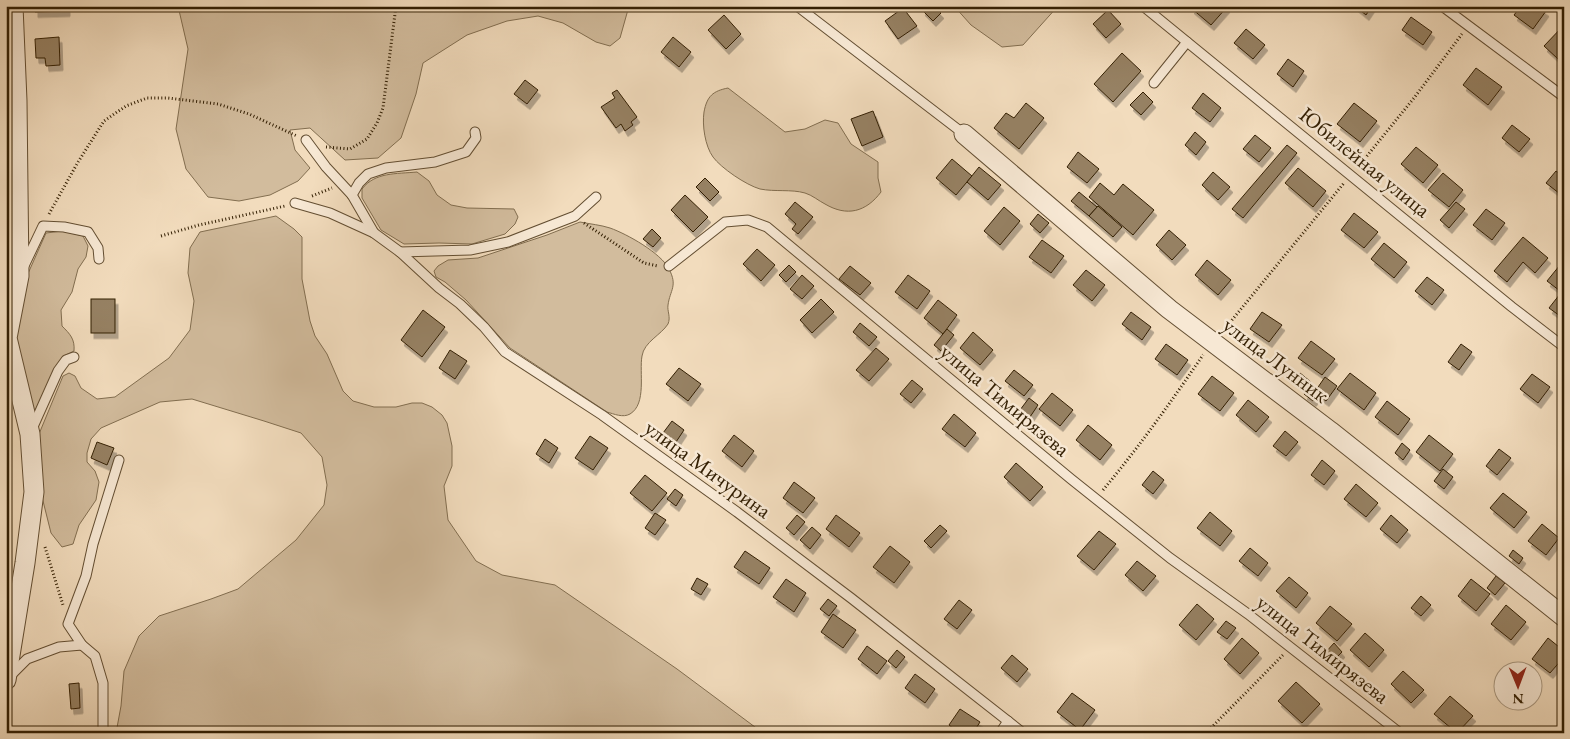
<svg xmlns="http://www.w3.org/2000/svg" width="1570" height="739" font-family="'EB Garamond',serif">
<defs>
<filter id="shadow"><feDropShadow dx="3" dy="5.5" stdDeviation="0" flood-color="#0004"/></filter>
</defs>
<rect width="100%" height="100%" fill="#f2dcbd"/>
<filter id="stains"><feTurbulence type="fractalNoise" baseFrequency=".004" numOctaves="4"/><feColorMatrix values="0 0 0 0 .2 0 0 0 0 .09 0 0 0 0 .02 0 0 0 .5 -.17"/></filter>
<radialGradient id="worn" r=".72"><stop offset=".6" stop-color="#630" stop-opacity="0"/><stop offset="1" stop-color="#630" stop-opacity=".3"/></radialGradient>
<g fill="#d2bc9d" stroke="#826e50">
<polygon points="178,6 629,6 620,38 610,46 596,42 563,23 538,16 507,21 467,35 423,63 416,94 401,138 378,158 345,160 310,128 290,130 295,150 310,168 298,181 270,195 239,201 208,197 186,169 176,129 188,49"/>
<polygon points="954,6 1058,6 1023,45 1002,47 971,25"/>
<path d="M728,88L785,132L805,129L825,120L838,123L851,144L878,162V178L881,192C866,212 847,217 825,204C819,201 812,195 805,193C791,189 775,192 760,189C746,185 721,168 713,157C705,146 702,125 704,112C707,96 713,91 728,88Z"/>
<path d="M417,172L429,181L437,195L451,205L467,208L514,209L518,217L515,224L505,234L472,244L439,243L404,244L381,230L362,198V189C375,172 396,174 417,172Z"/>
<polygon points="276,216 294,229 302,237 302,279 310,321 315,336 327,354 343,391 353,401 374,407 396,407 412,403 422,403 432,407 442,415 447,423 452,446 452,466 444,486 448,520 476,561 502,575 555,585 677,669 763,733 116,733 121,706 124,671 139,636 159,616 211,599 238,589 296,540 324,505 327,485 322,457 301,433 264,421 192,399 160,402 101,428 91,439 87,453 87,462 95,471 99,482 96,500 79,525 73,544 62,547 51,533 41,493 39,434 63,376 69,373 75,376 81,388 97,399 115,397 169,358 190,330 194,301 188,273 190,248 200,232"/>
<path d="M580,222C590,224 601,225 610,228C627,234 661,253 669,269C678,286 670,290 668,305C667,311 671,317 668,324C661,335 644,342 642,356C639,372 647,404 630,414C623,418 614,414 607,412L510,348L466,300L445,282L436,277L434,271L438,266L448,260L478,258L547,235Z"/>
<path d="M63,231L83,236L88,246L86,257L78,269L72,292L61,310L62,326C70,334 75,339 74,351L64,356L56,367L36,409L32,411L14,341L26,278L46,233Z"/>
</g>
<g fill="#968164" stroke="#331f03" filter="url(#shadow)">
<polygon points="35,6 67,6 67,11 35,12"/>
<polygon points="925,6 934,6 941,13 933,21 922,10"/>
<polygon points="1193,6 1225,6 1227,7 1211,25 1191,8"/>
<polygon points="1355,6 1372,6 1366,15"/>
<polygon points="1521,6 1539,6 1546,11 1533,29 1514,15"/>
<polygon points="903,8 917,26 898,39 885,21"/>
<polygon points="1108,10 1121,24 1106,38 1093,24"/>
<polygon points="724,15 741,34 726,49 708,30"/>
<polygon points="1411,17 1432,32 1423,45 1402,30"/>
<polygon points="1564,25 1564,53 1558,59 1544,46"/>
<polygon points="1246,29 1265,45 1253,59 1234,43"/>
<polygon points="59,37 60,65 46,66 45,58 36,58 35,39"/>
<polygon points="673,37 691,52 679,67 661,52"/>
<polygon points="1122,53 1141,71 1113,102 1094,84"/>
<polygon points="1288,59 1304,71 1293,87 1277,74"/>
<polygon points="1476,68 1502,87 1488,105 1463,85"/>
<polygon points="525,80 538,90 527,104 514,94"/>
<polygon points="617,90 637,117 631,122 633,125 625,131 621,124 616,128 601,107 615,98 612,93"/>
<polygon points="1143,92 1153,102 1141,115 1130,105"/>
<polygon points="1203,93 1221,108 1210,122 1192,108"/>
<polygon points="1026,103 1044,118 1019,149 994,128 1006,113 1014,118"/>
<polygon points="1354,103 1377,121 1360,142 1337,124"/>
<polygon points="873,111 883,137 862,146 851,119"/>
<polygon points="1512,125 1530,139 1519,152 1502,138"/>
<polygon points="1195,132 1206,142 1196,155 1185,145"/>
<polygon points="1255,135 1271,148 1259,162 1243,149"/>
<polygon points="1287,145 1297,153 1243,218 1232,209"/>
<polygon points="1416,147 1438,165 1423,183 1401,164"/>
<polygon points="1078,152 1099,169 1087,183 1067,167"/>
<polygon points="952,159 972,176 956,195 936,178"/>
<polygon points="979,167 1001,185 988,200 967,182"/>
<polygon points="1298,168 1326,191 1313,207 1285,183"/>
<polygon points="1556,171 1564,177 1564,197 1546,183"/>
<polygon points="1213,172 1230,187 1218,200 1202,185"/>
<polygon points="1443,173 1463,190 1449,207 1428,190"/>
<polygon points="705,178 719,192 710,201 696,187"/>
<polygon points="1100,183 1114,195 1123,184 1154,210 1133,235 1089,197"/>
<polygon points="1079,192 1097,207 1089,216 1071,201"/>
<polygon points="685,195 708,217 693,232 671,210"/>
<polygon points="795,202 813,217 798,234 792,229 796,224 785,214"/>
<polygon points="1456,202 1465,209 1449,228 1440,220"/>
<polygon points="1098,206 1122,227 1113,237 1089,216"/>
<polygon points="1004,207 1020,221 1000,245 984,231"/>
<polygon points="1486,209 1505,223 1492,240 1473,225"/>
<polygon points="1354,213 1378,232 1364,248 1341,230"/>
<polygon points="1038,214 1049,223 1040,233 1030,224"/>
<polygon points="652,229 661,238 653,247 643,239"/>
<polygon points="1169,230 1186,245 1172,260 1156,245"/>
<polygon points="1523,237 1548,258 1535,273 1523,262 1507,282 1494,271"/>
<polygon points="1042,240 1064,256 1051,273 1029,257"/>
<polygon points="1384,243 1407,262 1394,278 1371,259"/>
<polygon points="757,249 775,265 761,281 743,264"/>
<polygon points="1207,260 1231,280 1218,295 1195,275"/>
<polygon points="789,265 796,272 786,282 779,275"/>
<polygon points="1560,265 1564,268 1564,294 1547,281"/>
<polygon points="850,266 871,283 860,295 839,279"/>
<polygon points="1086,270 1105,285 1092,301 1073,285"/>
<polygon points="802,275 814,286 802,299 790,289"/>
<polygon points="908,275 930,291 917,309 895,292"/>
<polygon points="1427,277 1444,290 1432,305 1415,291"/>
<polygon points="1560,294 1564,297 1564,311 1560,316 1549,308"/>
<rect x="91" y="299" width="24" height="34"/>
<polygon points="821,299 834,312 812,333 800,320"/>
<polygon points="938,300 957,315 943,334 924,318"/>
<polygon points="423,310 445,327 422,357 401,340"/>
<polygon points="1131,312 1151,327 1142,340 1122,324"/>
<polygon points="1262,312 1282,325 1269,342 1250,329"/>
<polygon points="860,323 877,337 869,346 853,332"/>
<polygon points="947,329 954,335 941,351 934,345"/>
<polygon points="973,332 993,350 980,365 960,348"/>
<polygon points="1311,341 1335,359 1322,375 1298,358"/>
<polygon points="1166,344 1188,360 1177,375 1155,359"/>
<polygon points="1461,344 1472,352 1459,370 1448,362"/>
<polygon points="876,348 889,359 869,381 856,370"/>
<polygon points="450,350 467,361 455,379 439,368"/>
<polygon points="679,368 701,384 688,401 666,384"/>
<polygon points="1014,370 1033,385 1024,396 1005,381"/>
<polygon points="1300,373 1311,382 1306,389 1294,381"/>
<polygon points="1350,373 1376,393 1364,410 1337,389"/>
<polygon points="1532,374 1550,387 1538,403 1520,389"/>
<polygon points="1212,376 1234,393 1220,411 1198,394"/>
<polygon points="1325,377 1337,386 1326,401 1318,395 1313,401 1304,394 1310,386 1316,390"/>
<polygon points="912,380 923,389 911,403 900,394"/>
<polygon points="1052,393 1073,410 1060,426 1039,409"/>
<polygon points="1029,398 1038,405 1030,417 1020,410"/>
<polygon points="1248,400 1269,417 1256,432 1236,415"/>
<polygon points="1387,401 1410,419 1398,435 1375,417"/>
<polygon points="954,414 976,433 965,447 942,429"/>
<polygon points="672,421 684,430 676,442 663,433"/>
<polygon points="1088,425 1112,445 1100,460 1076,440"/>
<polygon points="1285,431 1298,442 1286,456 1273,446"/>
<polygon points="734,435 754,451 742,467 722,451"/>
<polygon points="1429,435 1453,454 1440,471 1416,452"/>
<polygon points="590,436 608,448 593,470 575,458"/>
<polygon points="545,439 558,448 549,463 536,454"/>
<polygon points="97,442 114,448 107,465 91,458"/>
<polygon points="1402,443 1410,450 1403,460 1395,453"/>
<polygon points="1499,449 1511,458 1497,475 1486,466"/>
<polygon points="1322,460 1335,471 1324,485 1311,475"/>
<polygon points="1016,463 1043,487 1030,501 1004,477"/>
<polygon points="1443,469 1453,477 1444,489 1434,481"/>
<polygon points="1153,471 1164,480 1153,494 1142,485"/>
<polygon points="645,475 667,493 652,511 630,493"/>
<polygon points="794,482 815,498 803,513 783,498"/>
<polygon points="1356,484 1378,503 1366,517 1344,499"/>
<polygon points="675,489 683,495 676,506 667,499"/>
<polygon points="1503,493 1527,512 1514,528 1490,508"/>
<polygon points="1210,512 1232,531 1220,546 1197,528"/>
<polygon points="655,513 666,520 655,535 645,528"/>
<polygon points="797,515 805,522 794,535 786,528"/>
<polygon points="836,515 860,533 849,547 826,529"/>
<polygon points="1391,515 1408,530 1397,543 1380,529"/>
<polygon points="1542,524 1559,538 1546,555 1528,541"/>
<polygon points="940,525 947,531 931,548 924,541"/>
<polygon points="812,527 821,535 810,549 800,540"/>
<polygon points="1099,531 1116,544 1094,570 1077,556"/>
<polygon points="890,546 910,562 894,583 873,567"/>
<polygon points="1250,548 1268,563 1258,576 1239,561"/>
<polygon points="1513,550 1523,558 1519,564 1509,556"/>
<polygon points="745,551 770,568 759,584 734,567"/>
<polygon points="1137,561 1156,576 1143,591 1125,575"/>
<polygon points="1496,576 1505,583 1495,595 1487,588"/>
<polygon points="1289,577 1308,593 1296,608 1276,591"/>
<polygon points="697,578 708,584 701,595 691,589"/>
<polygon points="786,579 806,593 794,612 773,597"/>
<polygon points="1471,579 1490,594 1476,611 1458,596"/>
<polygon points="1421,596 1431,605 1421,616 1411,608"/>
<polygon points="828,599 837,606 829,616 820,609"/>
<polygon points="959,600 972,610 957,629 944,619"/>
<polygon points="1197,604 1214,619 1196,640 1179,625"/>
<polygon points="1506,605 1526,622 1511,640 1491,624"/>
<polygon points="1330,606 1352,624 1337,641 1316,623"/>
<polygon points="833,614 856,630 843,648 821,632"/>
<polygon points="1226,621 1236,628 1227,639 1217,632"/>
<polygon points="1365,633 1384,650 1369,667 1350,650"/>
<polygon points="1242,638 1259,653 1240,674 1224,659"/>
<polygon points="1548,638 1564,651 1564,657 1550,673 1532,659"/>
<polygon points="1334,643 1342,652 1333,661 1325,653"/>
<polygon points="867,646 887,661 877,674 858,659"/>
<polygon points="897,650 905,657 896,668 888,661"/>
<polygon points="1012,655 1028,669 1017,682 1001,668"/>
<polygon points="1403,671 1424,690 1411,703 1391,684"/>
<polygon points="915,674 935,689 925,703 905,688"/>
<polygon points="1296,682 1320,704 1302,723 1278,701"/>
<polygon points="79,683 80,708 71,709 69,684"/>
<polygon points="1072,693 1095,710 1080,730 1057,712"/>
<polygon points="1450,696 1473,716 1457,733 1434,714"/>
<polygon points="960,709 980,722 973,733 959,733 949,725"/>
</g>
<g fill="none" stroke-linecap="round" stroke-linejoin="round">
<defs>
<g id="service">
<polyline points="797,6 964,134"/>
<polyline points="1143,6 1512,307 1564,347"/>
<polyline points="1442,6 1564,97"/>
<polyline points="1154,83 1187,42"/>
<polyline points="306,140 326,167 352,195 374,233"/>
<polyline points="352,195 359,183 368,174 386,168 435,162 466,152 476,138 475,132"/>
<polyline points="295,203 330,213 374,233 400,252 439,288 460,304 484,327 505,352 602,415 737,512 851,598 1023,733"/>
<polyline points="400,252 470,250 508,242 575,216 596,197"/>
<polyline points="669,266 725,222 748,220 767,227 1071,479 1170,558 1248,614 1400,733"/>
<polyline points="23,268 43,226 64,227 88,232 98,248 99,259"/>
<polyline points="32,429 58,371 66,360 74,357"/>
<polyline points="9,677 27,659 59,647 82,645"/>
<polyline points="103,733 103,683 95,656 82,645 68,624 86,576 93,544 119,460"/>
<polyline points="1000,733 1008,721"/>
</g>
<g id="minor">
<polyline points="964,134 1169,309 1330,431 1564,617"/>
<polyline points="6,680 25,563 34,492 30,434 7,338 19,276 17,101 13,6"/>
</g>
</defs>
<use href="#service" stroke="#634e32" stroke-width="11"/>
<use href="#minor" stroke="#634e32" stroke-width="21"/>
<g stroke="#331f03" stroke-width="3" stroke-dasharray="1 2.5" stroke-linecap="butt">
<polyline points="326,147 350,149 367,139 377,123 383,108 396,6"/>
<polyline points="1358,167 1414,98 1462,34"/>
<polyline points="312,196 332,188"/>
<polyline points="49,214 78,162 104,121 126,106 147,98 168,98 218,104 249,114 297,136"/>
<polyline points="584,223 644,263 658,266"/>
<polyline points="161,236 199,225 285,206"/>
<polyline points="1223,331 1344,183"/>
<path d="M1103,490C1139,447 1171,402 1203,355"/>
<polyline points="45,547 63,605"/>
<polyline points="1206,733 1284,654"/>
</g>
<use href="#service" stroke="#f7e8d4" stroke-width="9"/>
<use href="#minor" stroke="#f7e8d4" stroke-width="19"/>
</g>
<g text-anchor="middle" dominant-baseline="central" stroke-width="5" stroke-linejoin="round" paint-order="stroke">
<g font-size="22" fill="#331f03" stroke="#f7e8d4">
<text transform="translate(1365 162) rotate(39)">Юбилейная улица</text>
<text transform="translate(1276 360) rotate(37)">улица Лунник</text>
<text transform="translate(1005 400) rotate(40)">улица Тимирязева</text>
<text transform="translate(708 469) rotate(36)">улица Мичурина</text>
<text transform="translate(1323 649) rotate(38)">улица Тимирязева</text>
</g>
</g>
<rect width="1570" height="739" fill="none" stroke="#f2dcbd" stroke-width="25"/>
<rect x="8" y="8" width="1555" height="724" fill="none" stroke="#331f03" stroke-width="2.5"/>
<rect x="12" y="12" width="1545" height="714" fill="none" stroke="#331f03"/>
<g transform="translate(1518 686) rotate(179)"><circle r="24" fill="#f7e8d4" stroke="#a99880"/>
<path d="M0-4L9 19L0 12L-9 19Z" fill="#8f2418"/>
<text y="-8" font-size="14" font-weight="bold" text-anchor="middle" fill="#331f03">N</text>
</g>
<rect width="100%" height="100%" filter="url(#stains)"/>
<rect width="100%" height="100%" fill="url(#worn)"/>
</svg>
